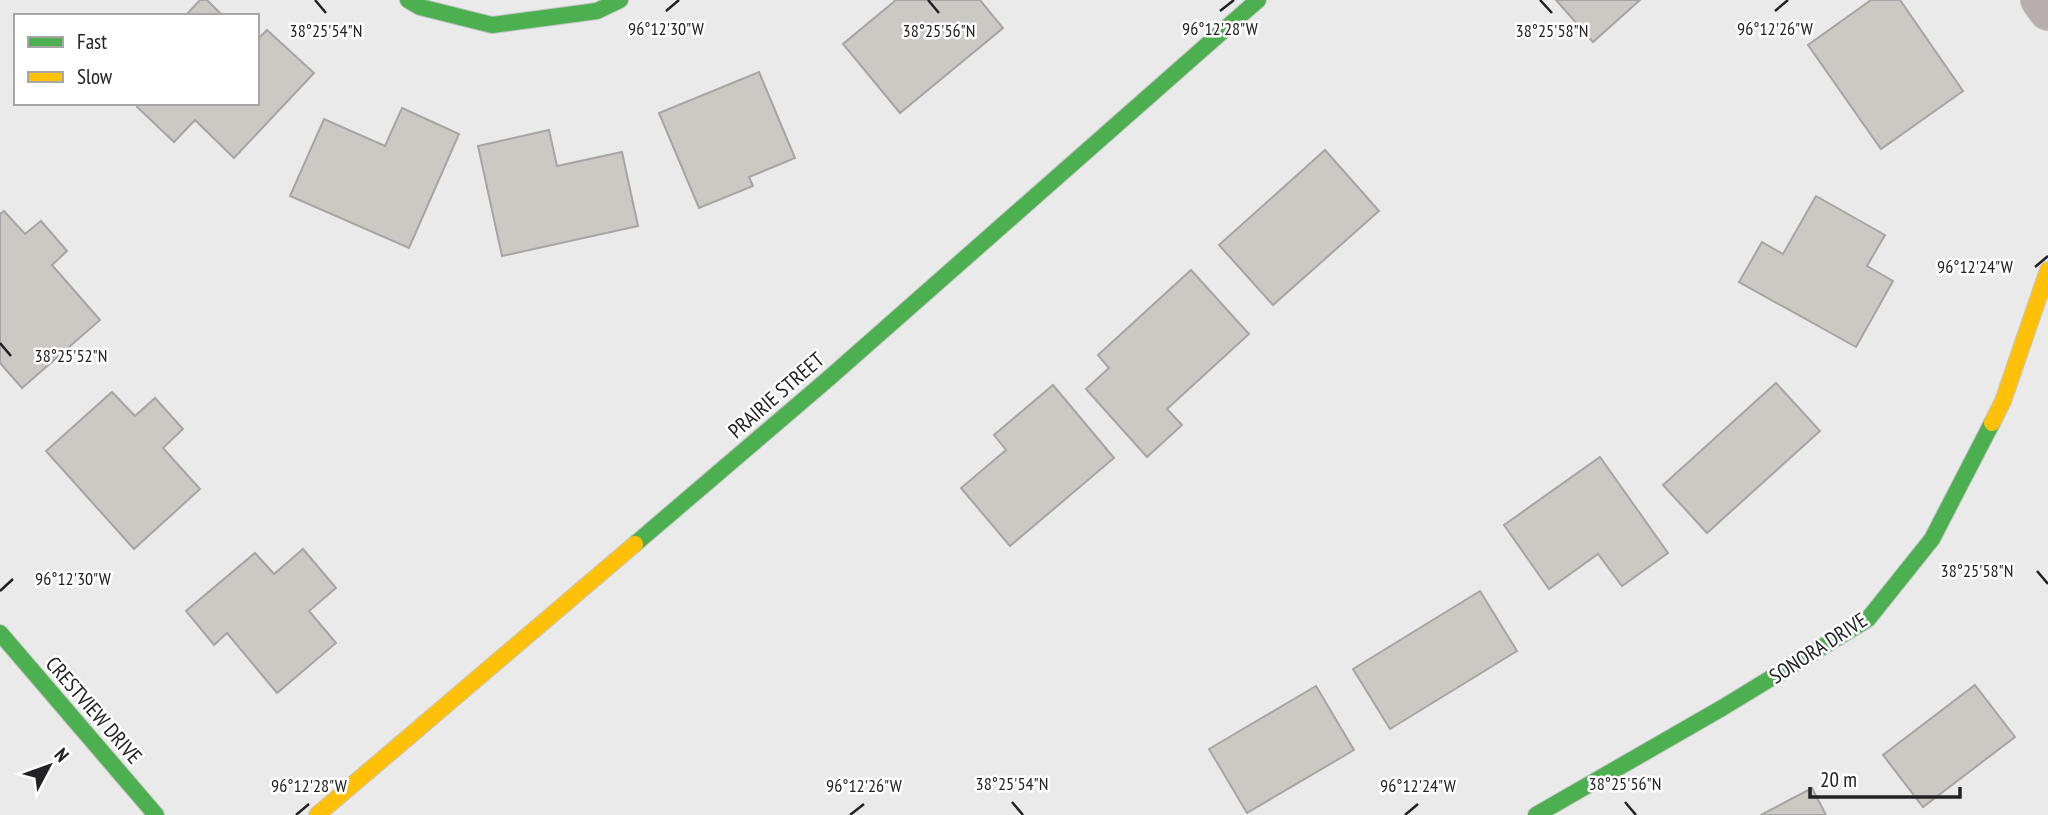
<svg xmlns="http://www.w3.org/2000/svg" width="2048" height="815" font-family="'PT Sans Narrow',sans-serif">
<rect width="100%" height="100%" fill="#eaeaeb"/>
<g fill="#ccc8c4" stroke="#a5a5a5" stroke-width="2">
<polygon points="200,0 207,0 223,16 185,16"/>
<polygon points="896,0 980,0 1003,28 900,113 843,44"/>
<polygon points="1556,0 1640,0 1593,42"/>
<polygon points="1871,0 1900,0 1963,91 1881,149 1808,45"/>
<polygon points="267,30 314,73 234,158 195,120 174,142 137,107 140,103 257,103 257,40"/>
<polygon points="759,72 795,158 749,177 753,186 699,208 659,113"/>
<polygon points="402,108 459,134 409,248 290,196 324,119 385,146"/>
<polygon points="549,130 557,166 622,152 638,226 502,256 478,146"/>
<polygon points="1325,150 1379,211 1273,305 1219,245"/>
<polygon points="1816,196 1885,235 1867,266 1893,281 1856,347 1739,282 1762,242 1783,254"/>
<polygon points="4,211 25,234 41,221 67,251 52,265 100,320 22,388 0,363 0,214"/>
<polygon points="1191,270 1249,334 1167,409 1182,425 1147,457 1086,389 1109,368 1098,355"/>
<polygon points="1776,383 1820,431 1707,533 1663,485"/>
<polygon points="1053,385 1114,458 1010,546 961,488 1006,450 994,435"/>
<polygon points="112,392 135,416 155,398 183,429 163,448 200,489 134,549 46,451"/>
<polygon points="1600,457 1668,553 1622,586 1598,554 1549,589 1504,525"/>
<polygon points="303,549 336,588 309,611 336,643 277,693 227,633 214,645 186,611 255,553 274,574"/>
<polygon points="1480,591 1517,651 1390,729 1353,669"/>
<polygon points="1975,685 2015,737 1923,807 1883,755"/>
<polygon points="1316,686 1354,750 1247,813 1209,749"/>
<polygon points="1812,788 1826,815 1761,815"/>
</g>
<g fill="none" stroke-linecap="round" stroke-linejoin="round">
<defs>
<polyline id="street" points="2040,0 2048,11"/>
<g id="fast">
<polyline points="408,0 420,7 492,25 597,11 620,0"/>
<polyline points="635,544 828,379 1258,0"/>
<polyline points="0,633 156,815"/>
<polyline points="1536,815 1722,708 1868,619 1932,539 1992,423"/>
</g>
<g id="slow">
<polyline points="1992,423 2003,401 2048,270"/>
<polyline points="317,815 635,544"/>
</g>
</defs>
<use href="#street" stroke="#c6c6c7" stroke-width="40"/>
<use href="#fast" stroke="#c6c6c7" stroke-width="18"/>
<use href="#slow" stroke="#c6c6c7" stroke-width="18"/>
<use href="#street" stroke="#b9aeae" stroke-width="38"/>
<use href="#fast" stroke="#4caf50" stroke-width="16"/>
<use href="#slow" stroke="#ffc107" stroke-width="16"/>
</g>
<path fill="none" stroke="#222123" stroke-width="2.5" d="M315,0L326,13M928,0L939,13M1540,0L1552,13M666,11L679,0M1220,11L1234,0M1775,11L1788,0M2035,267L2048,256M0,343L11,356M2037,571L2048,584M0,591L13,579M1012,802L1023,815M1625,802L1636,815M296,815L309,804M850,815L864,804M1405,815L1418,804"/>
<g text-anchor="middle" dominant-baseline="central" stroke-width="5" stroke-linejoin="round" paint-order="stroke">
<g font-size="21" fill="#222123" stroke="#fff">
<text transform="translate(776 395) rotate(-41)">PRAIRIE STREET</text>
<text transform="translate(1818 648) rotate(-33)">SONORA DRIVE</text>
<text transform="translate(94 710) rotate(49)">CRESTVIEW DRIVE</text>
</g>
</g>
<g font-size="18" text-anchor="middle" fill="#222123" stroke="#fff" stroke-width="5" stroke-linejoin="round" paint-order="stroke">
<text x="666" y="35">96°12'30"W</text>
<text x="1220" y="35">96°12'28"W</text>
<text x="1775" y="35">96°12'26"W</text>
<text x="326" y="37">38°25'54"N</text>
<text x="939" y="37">38°25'56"N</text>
<text x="1552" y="37">38°25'58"N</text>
<text x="1975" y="273">96°12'24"W</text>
<text x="71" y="362">38°25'52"N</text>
<text x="1977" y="577">38°25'58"N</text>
<text x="73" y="585">96°12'30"W</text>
<text x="1012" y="790">38°25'54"N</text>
<text x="1625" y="790">38°25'56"N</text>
<text x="309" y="792">96°12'28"W</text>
<text x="864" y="792">96°12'26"W</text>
<text x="1418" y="792">96°12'24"W</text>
</g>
<rect x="14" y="14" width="245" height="91" fill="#ffffff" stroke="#a7a6a7" stroke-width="2"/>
<rect x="28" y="37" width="35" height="10" fill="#4caf50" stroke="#a7a6a7" stroke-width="2"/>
<text x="77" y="49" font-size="21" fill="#222123">Fast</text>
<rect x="28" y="72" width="35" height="10" fill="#ffc107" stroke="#a7a6a7" stroke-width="2"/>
<text x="77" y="84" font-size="21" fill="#222123">Slow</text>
<g transform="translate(49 766) rotate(49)" stroke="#ffffff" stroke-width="5" paint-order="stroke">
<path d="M0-5L12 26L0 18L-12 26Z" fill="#222123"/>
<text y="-10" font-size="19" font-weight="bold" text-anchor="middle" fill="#222123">N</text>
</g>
<path d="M1810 787v10h150v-10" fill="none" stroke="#222123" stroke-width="3.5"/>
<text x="1820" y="787" font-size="21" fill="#222123" stroke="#ffffff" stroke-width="5" paint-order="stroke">20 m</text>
</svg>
